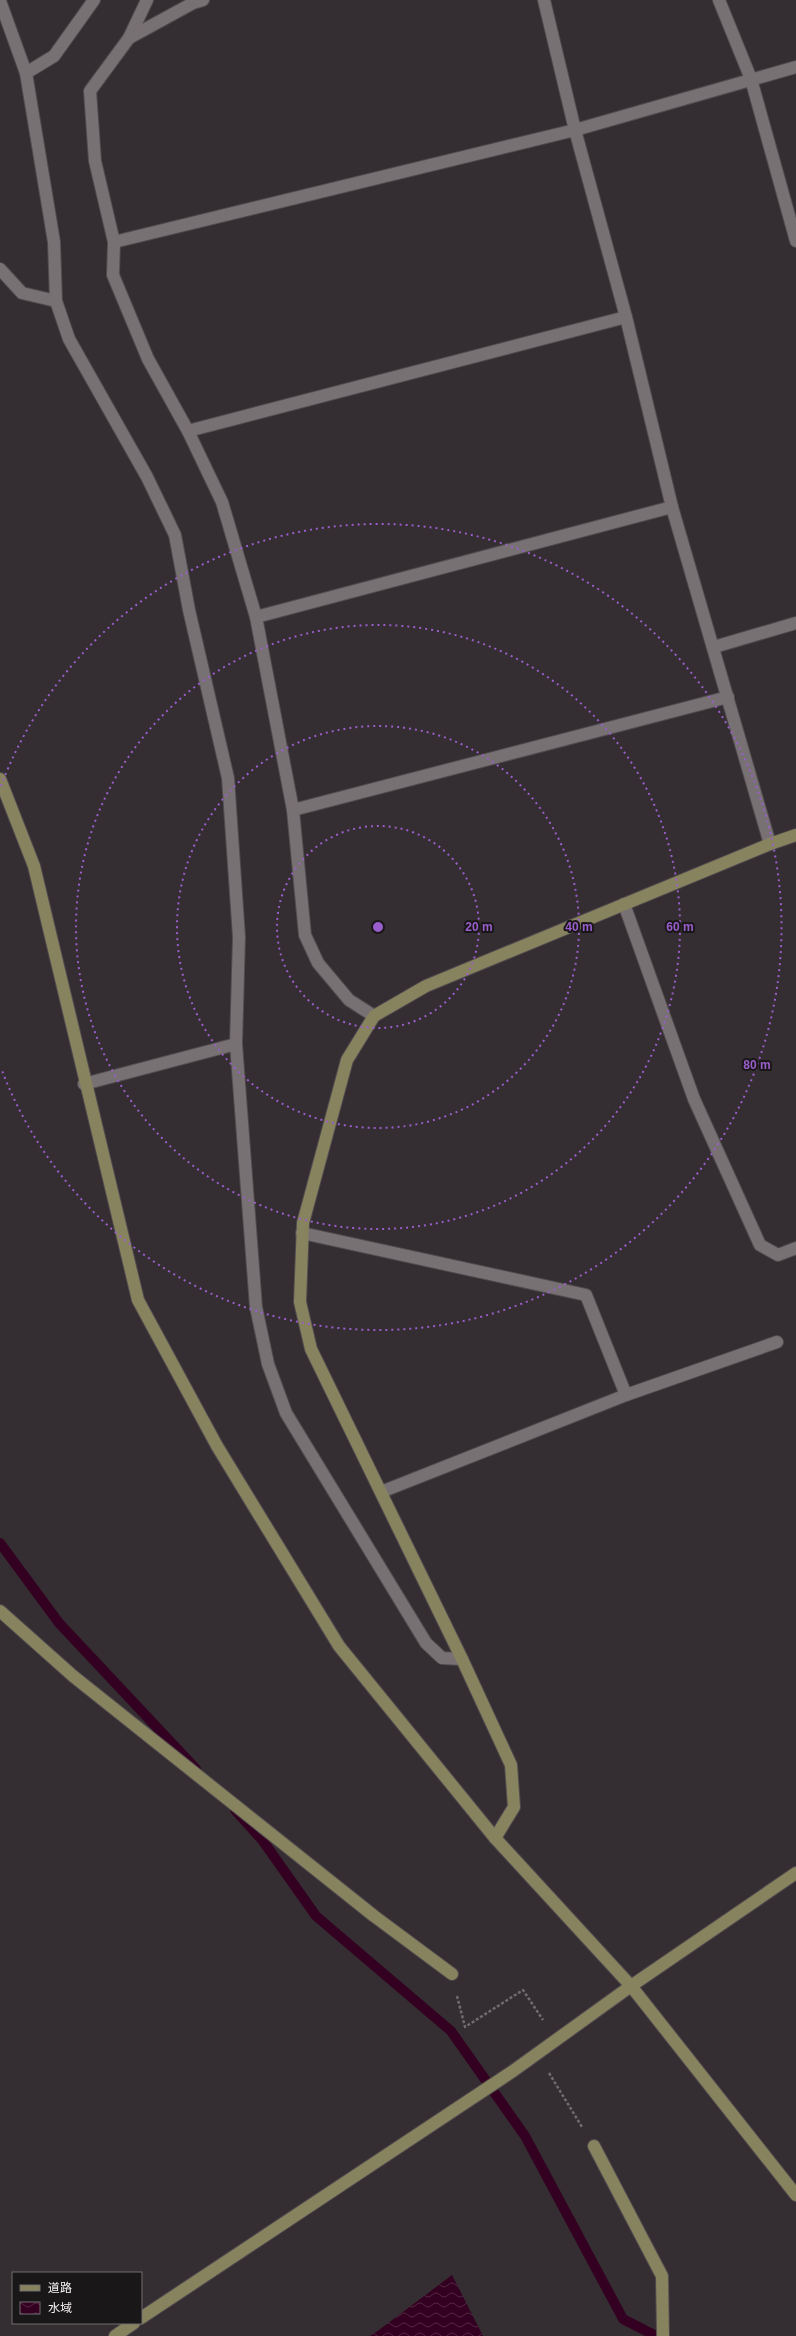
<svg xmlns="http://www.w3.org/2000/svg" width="796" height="2336" font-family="Helvetica,'Noto Sans JP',sans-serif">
<defs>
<pattern id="water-waves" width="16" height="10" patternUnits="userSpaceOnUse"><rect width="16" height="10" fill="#340021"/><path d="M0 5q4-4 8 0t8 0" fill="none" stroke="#522642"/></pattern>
</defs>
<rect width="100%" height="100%" fill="#342d31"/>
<polygon fill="url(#water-waves)" points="452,2275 483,2336 370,2336 379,2330"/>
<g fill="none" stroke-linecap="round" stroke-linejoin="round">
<g stroke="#340021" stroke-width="10">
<polyline points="0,1543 59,1623 196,1769"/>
<polyline points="235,1810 263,1841 316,1916 451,2031 525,2136 623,2319 656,2336"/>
</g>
<defs>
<g id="street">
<polyline points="147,0 129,38 90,91 95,161 114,242 113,275 148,359 188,431 222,502 256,617 293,810 305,935 318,963 349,1000 374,1016"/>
<polyline points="544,0 575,130 626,317 672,507 770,844"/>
<polyline points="719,0 751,79 796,241"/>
<polyline points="0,1 26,73 54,242 56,301 69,339 147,477 175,535 189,610 228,778 239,937 236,1044 84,1084"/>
<polyline points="129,38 193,3 203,0"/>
<polyline points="26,73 54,56 94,0"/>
<polyline points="114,242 575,130 796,67"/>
<polyline points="0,269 22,293 56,301"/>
<polyline points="188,431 626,317"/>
<polyline points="256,617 672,507"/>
<polyline points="714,647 796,623"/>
<polyline points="293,810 728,697"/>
<polyline points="624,904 694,1099 760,1245 778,1255 796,1248"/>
<polyline points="236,1044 256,1307 268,1364 286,1413 426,1643 442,1658 462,1659"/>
<polyline points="302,1233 586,1295 626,1395"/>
<polyline points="381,1492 626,1395 777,1342"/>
</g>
<g id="secondary">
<polyline points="0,779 34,866 138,1300 217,1446 339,1646 495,1838 631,1986 796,2195"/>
<polyline points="0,1611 73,1676 374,1916 452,1974"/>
<polyline points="495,1838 514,1807 511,1765 462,1659 311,1349 300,1302 303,1223 347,1060 374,1016 426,986 770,844 796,835"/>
<polyline points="594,2146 662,2276 663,2336"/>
<polyline points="141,2318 513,2071 631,1986 796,1873"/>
<polyline points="115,2336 134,2323"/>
</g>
</defs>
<use href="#street" stroke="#504b4e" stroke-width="14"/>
<use href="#secondary" stroke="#504b4e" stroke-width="14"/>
<g stroke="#716b6e" stroke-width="2.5" stroke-dasharray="3 2" stroke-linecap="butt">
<polyline points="457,1996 465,2027 523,1990 543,2020"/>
<polyline points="549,2073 582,2127"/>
</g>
<use href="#street" stroke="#787174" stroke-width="12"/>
<use href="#secondary" stroke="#88835f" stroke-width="12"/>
</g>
<g fill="none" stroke="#9a5ecc" stroke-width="2" stroke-dasharray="2 4">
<circle cx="378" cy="927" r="101"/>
<circle cx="378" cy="927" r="201"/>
<circle cx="378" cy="927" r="302"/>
<path d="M1 786A403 403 0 1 1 1 1068"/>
</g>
<circle cx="378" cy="927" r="6" fill="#9a5ecc" stroke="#191718" stroke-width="2"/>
<g font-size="12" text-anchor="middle" font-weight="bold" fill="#9a5ecc" stroke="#191718" stroke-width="4" stroke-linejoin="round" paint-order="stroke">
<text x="479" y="931">20 m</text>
<text x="579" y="931">40 m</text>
<text x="680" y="931">60 m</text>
<text x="757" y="1069">80 m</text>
</g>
<rect x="12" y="2272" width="130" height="52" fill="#191718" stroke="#726f70"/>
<rect x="20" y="2285" width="20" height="6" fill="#88835f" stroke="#726f70"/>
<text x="48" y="2292" font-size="12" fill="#f7f3f5">道路</text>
<rect x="20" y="2302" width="20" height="12" fill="url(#water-waves)" stroke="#726f70"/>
<text x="48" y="2312" font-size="12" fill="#f7f3f5">水域</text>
</svg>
